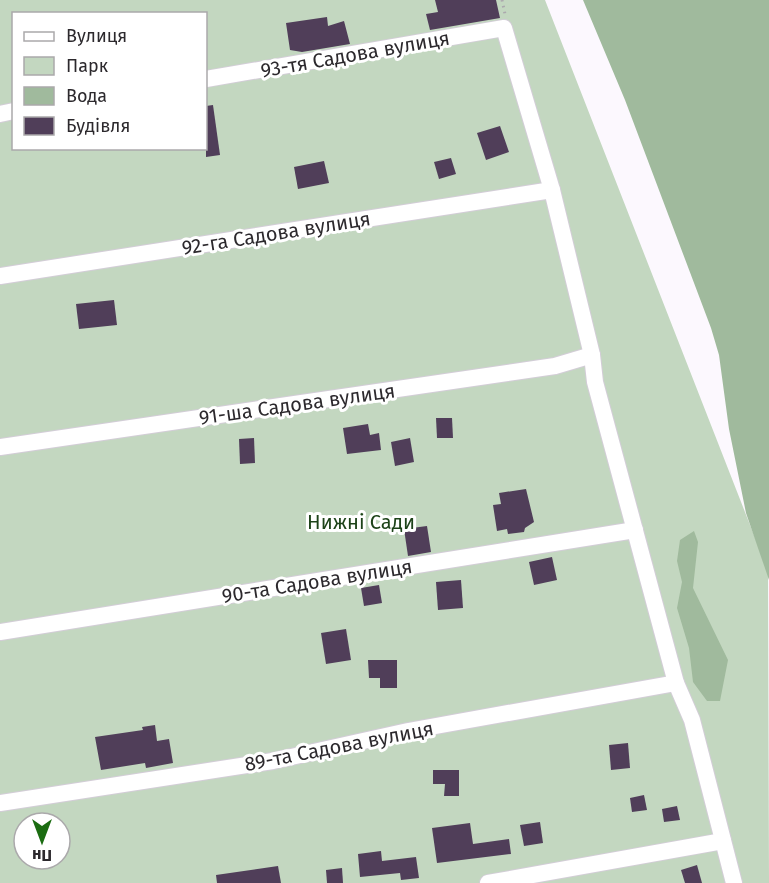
<svg xmlns="http://www.w3.org/2000/svg" width="769" height="883" font-family="'Fira Sans',sans-serif">
<rect width="100%" height="100%" fill="#fcf8fe"/>
<path fill="#c3d7c0" fill-rule="evenodd" d="M0,0H545L768,571L769,883H0ZM14,14H206V148H14ZM24,823H60V859H24Z"/>
<g fill="#a0ba9d">
<polygon points="583,0 769,0 769,580 746,513 729,429 719,355 711,328 625,100"/>
<polygon points="694,531 698,542 693,588 728,660 720,701 707,701 693,682 689,648 677,608 682,582 677,561 680,540"/>
</g>
<g fill="#503e59">
<polygon points="435,0 496,0 500,18 430,30 426,14 438,12"/>
<polygon points="327,17 328,26 344,21 350,44 302,52 290,50 286,23"/>
<polygon points="213,105 220,155 206,157 206,106"/>
<polygon points="500,126 509,152 486,160 477,133"/>
<polygon points="451,158 456,174 439,179 434,162"/>
<polygon points="324,161 329,183 298,189 294,167"/>
<polygon points="114,300 117,325 79,329 76,304"/>
<polygon points="436,418 452,418 453,438 437,438"/>
<polygon points="368,424 370,435 379,433 381,450 347,454 343,428"/>
<polygon points="254,438 255,463 240,464 239,439"/>
<polygon points="410,438 414,462 395,466 391,442"/>
<polygon points="526,489 534,522 525,528 524,532 508,534 507,529 497,531 493,505 501,504 499,493"/>
<polygon points="427,526 431,552 408,556 404,529"/>
<polygon points="552,557 557,580 534,585 529,562"/>
<polygon points="461,580 463,608 438,610 436,582"/>
<polygon points="379,585 382,603 364,606 361,588"/>
<polygon points="346,629 351,660 326,664 321,633"/>
<polygon points="368,660 397,660 397,688 380,688 380,678 369,678"/>
<polygon points="155,725 157,741 169,739 173,763 146,768 145,763 101,770 95,737 143,730 142,727"/>
<polygon points="628,743 630,768 611,770 609,745"/>
<polygon points="433,770 459,770 459,796 444,796 445,784 433,784"/>
<polygon points="644,795 647,810 632,812 630,798"/>
<polygon points="677,806 680,820 664,822 662,809"/>
<polygon points="540,822 543,843 524,846 520,825"/>
<polygon points="470,823 473,844 509,839 511,854 437,863 432,828"/>
<polygon points="381,851 382,861 416,857 419,878 401,880 400,873 360,877 358,854"/>
<polygon points="697,865 702,883 685,883 681,870"/>
<polygon points="278,866 281,883 217,883 216,875"/>
<polygon points="342,868 343,883 327,883 326,870"/>
</g>
<g fill="none" stroke-linecap="round" stroke-linejoin="round">
<defs>
<g id="minor">
<polyline points="206,79 504,28 552,190 592,355 595,382 676,683 692,720 734,883"/>
<polyline points="0,114 14,111"/>
<polyline points="0,276 552,190"/>
<polyline points="0,447 555,366 592,355"/>
<polyline points="0,632 635,530"/>
<polyline points="0,803 273,761 408,731 676,683"/>
<polyline points="488,883 723,841"/>
</g>
</defs>
<use href="#minor" stroke="#d3cdd7" stroke-width="18"/>
<polyline stroke="#aba8ad" stroke-width="3" stroke-dasharray="1.5 4.5" stroke-linecap="butt" points="502,0 505,14"/>
<use href="#minor" stroke="#fff" stroke-width="16"/>
</g>
<g text-anchor="middle" dominant-baseline="central" stroke-width="6" stroke-linejoin="round" paint-order="stroke">
<g font-size="20" fill="#2c292d" stroke="#fff">
<text transform="translate(355 54) rotate(-10)">93-тя Садова вулиця</text>
<text transform="translate(276 233) rotate(-9)">92-га Садова вулиця</text>
<text transform="translate(297 404) rotate(-8)">91-ша Садова вулиця</text>
<text transform="translate(317 581) rotate(-9)">90-та Садова вулиця</text>
<text transform="translate(339 746) rotate(-11)">89-та Садова вулиця</text>
</g>
<g font-size="20" fill="#1d4319" stroke="#fff">
<text x="361" y="522">Нижні Сади</text>
</g>
</g>
<rect x="12" y="12" width="195" height="138" fill="#ffffff" stroke="#aba9ab" stroke-width="1.5"/>
<rect x="24" y="32" width="30" height="9" fill="#ffffff" stroke="#aba9ab" stroke-width="1.5"/>
<text x="66" y="42" font-size="18" fill="#2c292d">Вулиця</text>
<rect x="24" y="57" width="30" height="18" fill="#c3d7c0" stroke="#aba9ab" stroke-width="1.5"/>
<text x="66" y="72" font-size="18" fill="#2c292d">Парк</text>
<rect x="24" y="87" width="30" height="18" fill="#a0ba9d" stroke="#aba9ab" stroke-width="1.5"/>
<text x="66" y="102" font-size="18" fill="#2c292d">Вода</text>
<rect x="24" y="117" width="30" height="18" fill="#503e59" stroke="#aba9ab" stroke-width="1.5"/>
<text x="66" y="132" font-size="18" fill="#2c292d">Будівля</text>
<g transform="translate(42 841) rotate(180)"><circle r="28" fill="#ffffff" stroke="#aba9ab" stroke-width="1.5"/>
<path d="M0-4.5L10 22L0 15L-10 22Z" fill="#1b6c11"/>
<text y="-9" font-size="16" font-weight="bold" text-anchor="middle" fill="#2c292d">Пн</text>
</g>
</svg>
